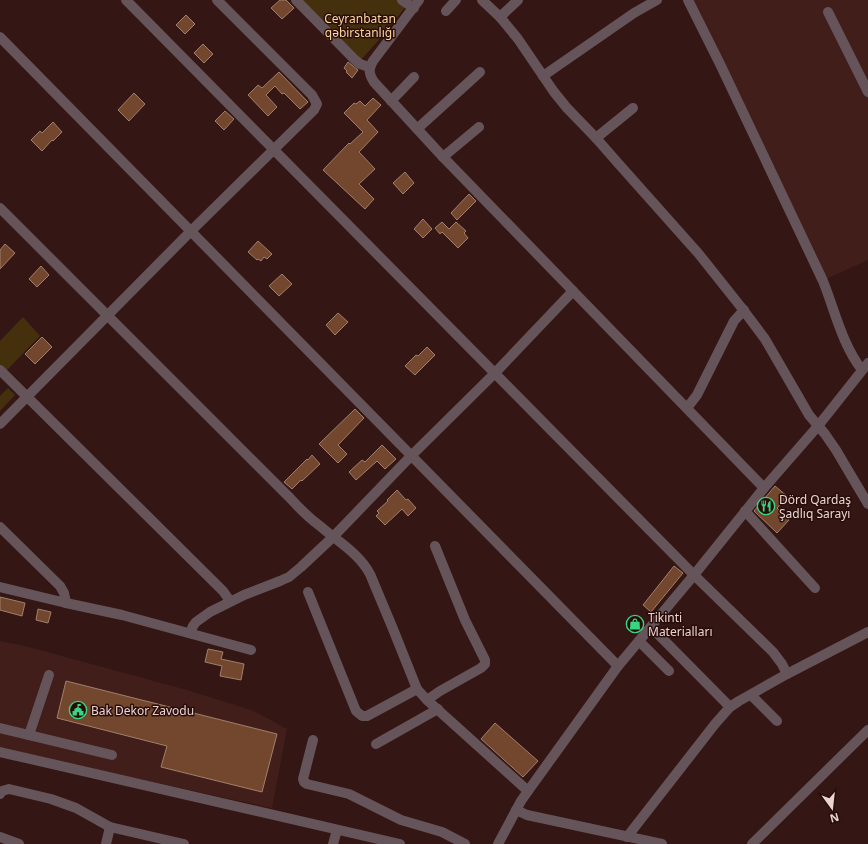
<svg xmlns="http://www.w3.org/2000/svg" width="868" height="844" font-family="'Noto Sans',sans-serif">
<rect width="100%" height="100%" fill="#341614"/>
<g fill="#421e1b">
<polygon points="692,0 868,0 868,260 826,279"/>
<polygon points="0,641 25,646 187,690 254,711 287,729 272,808 0,749"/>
</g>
<g fill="#45300e">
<polygon points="300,0 411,0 384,34 360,61"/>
<polygon points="23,317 40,336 6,371 0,365 0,341"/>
<polygon points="8,388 15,395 0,411 0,396"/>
</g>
<g fill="#72472d" stroke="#a0806d">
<polygon points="280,0 286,0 294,8 282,19 271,8"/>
<polygon points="186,15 195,24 185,34 176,25"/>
<polygon points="203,44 213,54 204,63 194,53"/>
<polygon points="348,62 358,70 352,78 346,72 347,71 344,68"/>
<polygon points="279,72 308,102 300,109 284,93 282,94 275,86 266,95 277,107 268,116 248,95 258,85 262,88"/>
<polygon points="134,93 145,104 129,121 118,110"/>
<polygon points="373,98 381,105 367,120 378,132 359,152 375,169 359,184 374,199 365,209 323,170 349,143 350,144 363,132 344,113 354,103 356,104 360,101 365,106"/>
<polygon points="225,111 234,119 224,130 215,121"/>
<polygon points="53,122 62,132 53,141 52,140 42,151 31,140 40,131 42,133"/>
<polygon points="405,172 414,183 403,194 393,183"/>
<polygon points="469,194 476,201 457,220 451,213"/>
<polygon points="423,219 432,229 423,238 414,229"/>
<polygon points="442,222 449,229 456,222 466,231 464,233 468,238 458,248 442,232 440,234 435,228"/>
<polygon points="258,241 272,254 267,259 264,257 261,261 258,259 257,260 248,252"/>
<polygon points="5,244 15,253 0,269 0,250"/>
<polygon points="41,266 49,275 37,287 29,279"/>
<polygon points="282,274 292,284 279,296 269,286"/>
<polygon points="338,313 348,322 335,335 326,325"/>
<polygon points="42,337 52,347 35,364 25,354"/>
<polygon points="427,347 435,355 415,375 405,366 416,355 418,356"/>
<polygon points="355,409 364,418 338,445 347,454 338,463 319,444"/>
<polygon points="382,445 396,459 385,469 377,461 356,480 349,472 362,460 365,462"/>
<polygon points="312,455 320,464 302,481 301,480 292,489 284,482 307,459 308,460"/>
<polygon points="775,486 788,497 777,508 789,520 777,533 754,511"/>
<polygon points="397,490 406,500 408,499 416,508 408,516 402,509 385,525 376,516 379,513 377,511 388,501 387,500"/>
<polygon points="674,566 683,573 651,612 643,605"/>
<polygon points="0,597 25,603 22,616 0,610"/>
<polygon points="38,609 51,612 48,623 36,620"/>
<polygon points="208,649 223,652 221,659 244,664 241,680 220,676 222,666 205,662"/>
<polygon points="66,681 277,734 262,792 161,767 167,746 57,718"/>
<polygon points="495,723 538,761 523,777 481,739"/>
</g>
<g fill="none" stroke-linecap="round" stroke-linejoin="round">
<g stroke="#65555a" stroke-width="10">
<polyline points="126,0 694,575 773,652 782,664 787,674"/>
<polyline points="296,0 355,60 360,64 369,67"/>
<polyline points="402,0 414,8"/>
<path d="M419,0L373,61C368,70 369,74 374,82L443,157L764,488"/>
<polyline points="482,0 500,17 518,39 554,92 567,108 596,138 617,162 698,253 741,307 765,339 809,415 825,434 836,450 868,504"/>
<path d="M688,0L720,64L823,281C835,311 842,344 862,370"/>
<polyline points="446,11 456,0"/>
<polyline points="828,12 868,92"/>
<polyline points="500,17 518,0"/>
<polyline points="0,37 618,666"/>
<polyline points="543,76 634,13 657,0"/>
<polyline points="391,101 414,77"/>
<polyline points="417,129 480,72"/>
<polyline points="596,138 633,108"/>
<polyline points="443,157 479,127"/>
<path d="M0,208C98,305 195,402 291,499C300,509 309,518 320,526C337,541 359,553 370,574L393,629L417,689L427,700L528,791"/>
<polyline points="0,370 223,591 230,601"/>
<polyline points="687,408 697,395 734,321 744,310"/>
<polyline points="0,424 190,232 314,110 317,104 312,95 217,0"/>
<polyline points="745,511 815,588"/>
<polyline points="0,527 60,586 64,593 66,603"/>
<polyline points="0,587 66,603 122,615 251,650"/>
<polyline points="308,592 356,711 362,716 367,716 417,689"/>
<polyline points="651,627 730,707"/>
<polyline points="190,633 193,626 196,622 210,612 244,595 280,581 289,577 301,567 333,537 411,456 495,373 573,291"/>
<polyline points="639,641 669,671"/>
<polyline points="751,695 777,721"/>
<polyline points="427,700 440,691 481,668 485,664 485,660 465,620 435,546"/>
<polyline points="0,728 112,755"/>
<polyline points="29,735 49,675"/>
<polyline points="313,740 303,779 304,782 307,784 349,794 401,820 442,832 465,844"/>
<polyline points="376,744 438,709"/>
<polyline points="0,752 400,844"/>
<polyline points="0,794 2,791 9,789 51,799 76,808 110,827 106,844"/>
<polyline points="516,810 527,815 662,844"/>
<polyline points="110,827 184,844"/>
<polyline points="0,837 19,844"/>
<polyline points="627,837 715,724 730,707 739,701 787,674 868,632"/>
<polyline points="333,844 337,830"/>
<polyline points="498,844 521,801 528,791 618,666 694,575 764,488 818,426 868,363"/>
<polyline points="752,844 868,730"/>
</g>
</g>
<defs>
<symbol id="restaurant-ring" viewBox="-11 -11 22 22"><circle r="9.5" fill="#290d0b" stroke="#35d881" stroke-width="1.5"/><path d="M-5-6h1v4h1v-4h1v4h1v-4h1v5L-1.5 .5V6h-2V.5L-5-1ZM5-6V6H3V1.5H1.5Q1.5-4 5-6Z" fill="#35d881"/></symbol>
<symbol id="shop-ring" viewBox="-11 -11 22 22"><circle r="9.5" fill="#290d0b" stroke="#35d881" stroke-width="1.5"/><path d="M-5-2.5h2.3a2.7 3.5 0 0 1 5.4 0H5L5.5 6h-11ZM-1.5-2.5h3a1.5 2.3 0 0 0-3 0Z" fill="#35d881"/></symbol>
<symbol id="civic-ring" viewBox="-11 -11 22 22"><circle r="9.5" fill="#290d0b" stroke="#35d881" stroke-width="1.5"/><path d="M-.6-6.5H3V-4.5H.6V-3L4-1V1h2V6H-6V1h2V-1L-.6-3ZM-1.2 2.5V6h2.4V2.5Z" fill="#35d881"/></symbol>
</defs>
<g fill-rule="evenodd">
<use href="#restaurant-ring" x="756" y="496" width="20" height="20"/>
<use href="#shop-ring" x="625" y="614" width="20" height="20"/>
<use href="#civic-ring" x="68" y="700" width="20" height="20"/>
</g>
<g text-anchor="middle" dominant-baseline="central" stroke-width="3" stroke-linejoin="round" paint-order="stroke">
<g font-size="12" fill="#fcd7a1" stroke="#290d0b">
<text x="360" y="18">Ceyranbatan<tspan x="360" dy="14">qəbirstanlığı</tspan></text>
</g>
<g font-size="12" fill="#ebd5d2" stroke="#290d0b" text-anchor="start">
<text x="779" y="499">Dörd Qardaş<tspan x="779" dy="14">Şadlıq Sarayı</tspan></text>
<text x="648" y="617">Tikinti<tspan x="648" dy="14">Materialları</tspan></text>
<text x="91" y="710">Bak Dekor Zavodu</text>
</g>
</g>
<g transform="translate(832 808) rotate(165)" stroke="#290d0b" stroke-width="3" paint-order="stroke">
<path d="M0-3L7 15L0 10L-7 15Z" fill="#ebd5d2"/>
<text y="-6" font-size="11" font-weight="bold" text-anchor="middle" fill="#ebd5d2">N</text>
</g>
</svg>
